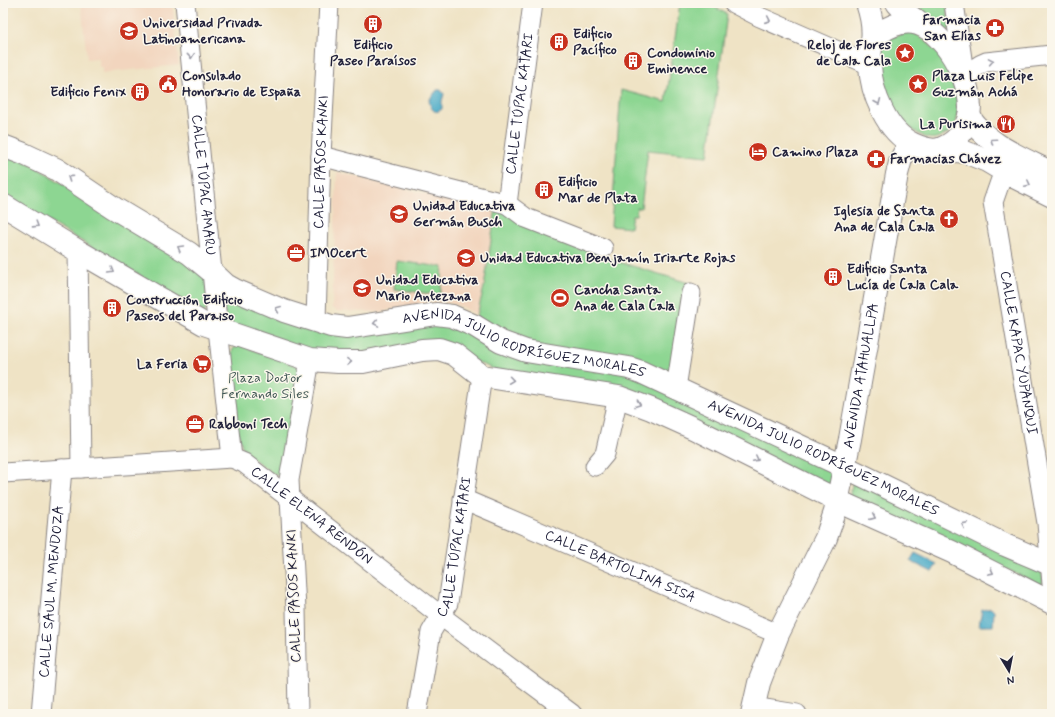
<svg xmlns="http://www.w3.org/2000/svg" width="1055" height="717" font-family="Mynerve,sans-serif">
<rect width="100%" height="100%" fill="#fbf7ec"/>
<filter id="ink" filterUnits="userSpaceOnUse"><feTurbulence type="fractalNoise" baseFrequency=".025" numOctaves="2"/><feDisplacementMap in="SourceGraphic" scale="8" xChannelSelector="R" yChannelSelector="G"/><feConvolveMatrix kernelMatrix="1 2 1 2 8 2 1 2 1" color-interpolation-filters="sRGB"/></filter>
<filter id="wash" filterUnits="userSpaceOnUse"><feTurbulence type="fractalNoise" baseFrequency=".012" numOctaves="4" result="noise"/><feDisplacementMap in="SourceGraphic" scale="16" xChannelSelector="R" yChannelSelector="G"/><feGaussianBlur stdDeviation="0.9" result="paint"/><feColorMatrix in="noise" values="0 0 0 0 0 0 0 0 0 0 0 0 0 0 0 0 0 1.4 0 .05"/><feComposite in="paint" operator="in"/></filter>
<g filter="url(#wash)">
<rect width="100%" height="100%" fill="#efe3c5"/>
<g fill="#f2d5be">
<polygon points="81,3 172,3 179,65 102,73 102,67 99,67 99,58 87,59"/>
<polygon points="337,172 496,211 484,287 477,315 463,307 449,303 431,302 400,307 381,312 337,311 332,308"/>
</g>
<g fill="#8dd692" stroke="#587c66">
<polygon points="680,3 707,3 727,14 708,156 648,150 641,208 637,208 636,215 632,215 630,228 611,226 621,90 666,102"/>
<polygon points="914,3 946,3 950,29 947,31"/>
<path d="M911,31C934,44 945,59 953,84C957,97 962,120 951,131C949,133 945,134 943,135C936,139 930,140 923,136C895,123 880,87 881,57C881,51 881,45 885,40C890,37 905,33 911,31Z"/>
<polygon points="3,153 31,164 190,263 206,279 207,307 204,313 3,195"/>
<polygon points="496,208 609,259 689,283 674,379 524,344 476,319 484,287"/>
<polygon points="397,261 443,267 440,295 394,289"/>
<polygon points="226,298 308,325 440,320 621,370 834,468 830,488 680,416 498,371 468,358 331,357 227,324 222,300"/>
<polygon points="239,345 301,367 280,476 272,473 247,454 242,446 237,429 230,356 233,349"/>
<polygon points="854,477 1041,568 1043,581 1041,585 849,498"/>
</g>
<g fill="#47a9c6" stroke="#346680">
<path d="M437,90H441L444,94L442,101V109C434,116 430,107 429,100Z"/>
<polygon points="915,553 937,564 932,572 910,561"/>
<polygon points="991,608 994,611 993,626 979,626 982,610"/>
</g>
</g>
<g filter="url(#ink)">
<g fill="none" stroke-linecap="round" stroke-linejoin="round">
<defs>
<g id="minor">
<path id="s1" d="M185,3L215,301L232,458"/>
<polyline points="733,3 760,17 870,65"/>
<polyline points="954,3 964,73"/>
<path d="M966,86C970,73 973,67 986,62L1052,55"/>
<polyline points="321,156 507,204 526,218 603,248"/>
<path id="s2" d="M1006,172L1000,182L993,202L1047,523L1052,584"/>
<path id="s3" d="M507,204L533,3"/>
<polyline points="78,251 81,468"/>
<path id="s4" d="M316,320L321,156L329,3"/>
<polyline points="676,388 691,293"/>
<polyline points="595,466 605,454 618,397"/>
<path id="s5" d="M3,473L232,458L244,463L441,616L572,714"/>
<path id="s6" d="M463,499L778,634"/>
<polyline points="753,707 797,714"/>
<path id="s7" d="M41,714L62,469"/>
<polyline points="298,714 296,609 289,480 310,360"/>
<path id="s8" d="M417,714L431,632L448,603L482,376"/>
</g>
<g id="major">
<path d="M867,3C871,15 874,28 872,41C871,50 869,57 870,65C871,93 887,132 913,144C922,148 933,152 942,148C956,142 963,133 968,120C978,92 947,33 918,24C901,19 884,28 872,40"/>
<polyline points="897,3 906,13 920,24"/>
<path d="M969,116C984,144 1025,159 1052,173"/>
<path id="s9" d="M3,146L24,154L56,169L114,208L189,253L211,271L226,285L235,290L284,311L331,326L347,328L436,314L452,316L475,326L501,342L526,351L629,368L641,372L845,467L1005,545L1052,565"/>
<polyline points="941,149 965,152 987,161 1012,176 1052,196"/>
<polyline points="3,205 78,251 204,324 310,360 338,362 363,362 422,350 439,349 454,354 482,376 619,397 651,409 693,428 849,506 952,552 1052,603"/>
<path id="s10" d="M752,714L759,683L778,634L826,538L835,512L850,439L897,174L901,159L910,143"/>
</g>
</defs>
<use href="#minor" stroke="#888280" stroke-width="21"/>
<use href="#major" stroke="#888280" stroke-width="24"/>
<use href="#minor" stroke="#fff" stroke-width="19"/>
<use href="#major" stroke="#fff" stroke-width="22"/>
</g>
<defs><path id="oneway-chevron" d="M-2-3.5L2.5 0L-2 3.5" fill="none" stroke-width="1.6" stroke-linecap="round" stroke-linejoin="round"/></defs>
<g stroke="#9c9ca7">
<use href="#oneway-chevron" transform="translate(768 20) rotate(24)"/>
<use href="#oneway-chevron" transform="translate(191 56) rotate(84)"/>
<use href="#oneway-chevron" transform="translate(991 61) rotate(-10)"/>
<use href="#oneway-chevron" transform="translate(878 102) rotate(67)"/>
<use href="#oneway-chevron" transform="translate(993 141) rotate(-145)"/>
<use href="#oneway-chevron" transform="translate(70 178) rotate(-146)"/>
<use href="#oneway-chevron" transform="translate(1028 184) rotate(27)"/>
<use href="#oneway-chevron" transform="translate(36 225) rotate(32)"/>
<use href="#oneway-chevron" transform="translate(180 248) rotate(-150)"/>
<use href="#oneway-chevron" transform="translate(112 271) rotate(31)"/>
<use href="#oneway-chevron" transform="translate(278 309) rotate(-157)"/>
<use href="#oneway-chevron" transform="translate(376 323) rotate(170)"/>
<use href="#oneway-chevron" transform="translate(349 362) rotate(-2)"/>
<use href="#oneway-chevron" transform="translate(511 380) rotate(8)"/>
<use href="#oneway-chevron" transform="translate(638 404) rotate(20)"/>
<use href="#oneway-chevron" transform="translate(756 459) rotate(27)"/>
<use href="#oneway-chevron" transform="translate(873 517) rotate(24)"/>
<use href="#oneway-chevron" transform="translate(964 525) rotate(-154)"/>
<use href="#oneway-chevron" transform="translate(991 572) rotate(27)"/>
</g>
</g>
<defs>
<symbol id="building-disc" viewBox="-11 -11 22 22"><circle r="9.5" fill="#c8321e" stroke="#fbf7ec"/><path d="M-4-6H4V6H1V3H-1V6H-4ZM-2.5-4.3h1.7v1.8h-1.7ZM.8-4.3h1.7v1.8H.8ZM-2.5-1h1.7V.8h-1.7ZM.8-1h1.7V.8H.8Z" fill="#fff"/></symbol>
<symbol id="pharmacy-disc" viewBox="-11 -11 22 22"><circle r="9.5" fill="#c8321e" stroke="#fbf7ec"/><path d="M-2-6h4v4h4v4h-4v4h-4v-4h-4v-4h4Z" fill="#fff"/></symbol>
<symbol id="university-disc" viewBox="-11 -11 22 22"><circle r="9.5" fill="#c8321e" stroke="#fbf7ec"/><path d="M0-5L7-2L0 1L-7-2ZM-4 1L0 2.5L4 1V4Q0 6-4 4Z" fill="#fff"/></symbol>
<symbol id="sight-disc" viewBox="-11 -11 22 22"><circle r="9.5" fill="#c8321e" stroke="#fbf7ec"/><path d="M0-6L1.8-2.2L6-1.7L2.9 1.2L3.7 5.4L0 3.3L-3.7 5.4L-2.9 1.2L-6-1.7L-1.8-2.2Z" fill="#fff"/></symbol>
<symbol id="civic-disc" viewBox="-11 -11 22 22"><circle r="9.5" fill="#c8321e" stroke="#fbf7ec"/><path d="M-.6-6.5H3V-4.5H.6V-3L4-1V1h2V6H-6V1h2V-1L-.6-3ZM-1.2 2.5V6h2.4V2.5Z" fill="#fff"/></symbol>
<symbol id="restaurant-disc" viewBox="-11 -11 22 22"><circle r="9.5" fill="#c8321e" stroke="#fbf7ec"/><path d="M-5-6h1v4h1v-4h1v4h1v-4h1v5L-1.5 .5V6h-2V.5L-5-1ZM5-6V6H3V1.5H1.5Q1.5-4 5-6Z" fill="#fff"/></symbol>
<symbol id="hotel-disc" viewBox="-11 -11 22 22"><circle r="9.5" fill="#c8321e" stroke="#fbf7ec"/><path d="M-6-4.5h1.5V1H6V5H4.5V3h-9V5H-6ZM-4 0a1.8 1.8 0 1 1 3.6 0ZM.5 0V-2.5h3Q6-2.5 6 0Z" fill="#fff"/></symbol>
<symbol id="school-disc" viewBox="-11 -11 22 22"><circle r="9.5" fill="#c8321e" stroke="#fbf7ec"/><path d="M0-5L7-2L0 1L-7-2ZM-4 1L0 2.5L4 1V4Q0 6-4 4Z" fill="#fff"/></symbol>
<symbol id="church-disc" viewBox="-11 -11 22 22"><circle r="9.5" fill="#c8321e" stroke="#fbf7ec"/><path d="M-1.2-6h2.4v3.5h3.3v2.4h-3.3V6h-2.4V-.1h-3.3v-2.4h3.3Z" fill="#fff"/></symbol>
<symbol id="office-disc" viewBox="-11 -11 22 22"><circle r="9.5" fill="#c8321e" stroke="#fbf7ec"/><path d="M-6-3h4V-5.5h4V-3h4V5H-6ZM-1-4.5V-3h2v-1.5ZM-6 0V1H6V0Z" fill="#fff"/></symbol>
<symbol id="stadium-disc" viewBox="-11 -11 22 22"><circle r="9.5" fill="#c8321e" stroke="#fbf7ec"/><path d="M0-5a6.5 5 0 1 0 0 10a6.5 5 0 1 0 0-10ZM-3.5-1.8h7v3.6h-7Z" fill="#fff"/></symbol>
<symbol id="supermarket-disc" viewBox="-11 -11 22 22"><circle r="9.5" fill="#c8321e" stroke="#fbf7ec"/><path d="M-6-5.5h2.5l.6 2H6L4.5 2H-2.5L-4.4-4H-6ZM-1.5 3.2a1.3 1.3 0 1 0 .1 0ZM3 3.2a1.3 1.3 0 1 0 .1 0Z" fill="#fff"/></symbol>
</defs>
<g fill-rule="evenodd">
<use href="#building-disc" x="362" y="13" width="22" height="22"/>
<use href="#pharmacy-disc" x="984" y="17" width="22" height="22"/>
<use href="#university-disc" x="118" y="20" width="22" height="22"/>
<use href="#building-disc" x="548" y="31" width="22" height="22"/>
<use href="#sight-disc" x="894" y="42" width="22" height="22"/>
<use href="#building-disc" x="622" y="50" width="22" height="22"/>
<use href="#civic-disc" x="157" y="73" width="22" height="22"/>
<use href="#sight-disc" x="907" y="73" width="22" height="22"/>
<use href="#building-disc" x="129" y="81" width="22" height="22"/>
<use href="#restaurant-disc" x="995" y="113" width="22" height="22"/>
<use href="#hotel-disc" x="747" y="141" width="22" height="22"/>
<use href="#pharmacy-disc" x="865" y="148" width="22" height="22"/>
<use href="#building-disc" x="533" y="179" width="22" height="22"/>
<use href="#school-disc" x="388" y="203" width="22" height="22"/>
<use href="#church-disc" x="938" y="208" width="22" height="22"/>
<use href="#office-disc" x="285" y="242" width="22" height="22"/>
<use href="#school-disc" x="455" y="247" width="22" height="22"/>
<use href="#building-disc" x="822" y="266" width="22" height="22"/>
<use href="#school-disc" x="351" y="277" width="22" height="22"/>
<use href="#stadium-disc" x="549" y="287" width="22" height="22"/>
<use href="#building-disc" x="101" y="297" width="22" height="22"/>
<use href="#supermarket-disc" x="191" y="353" width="22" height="22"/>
<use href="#office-disc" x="184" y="413" width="22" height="22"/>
</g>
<g text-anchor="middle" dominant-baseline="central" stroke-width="3" stroke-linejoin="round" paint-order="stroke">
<g font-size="14" font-weight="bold" fill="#22223b" stroke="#fbf7ec" text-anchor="start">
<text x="981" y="20" text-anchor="end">Farmacia<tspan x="981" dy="16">San Elías</tspan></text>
<text x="143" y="23">Universidad Privada<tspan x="143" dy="16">Latinoamericana</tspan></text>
<text x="573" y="34">Edificio<tspan x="573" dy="16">Pacífico</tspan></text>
<text x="373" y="45" text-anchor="middle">Edificio<tspan x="373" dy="16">Paseo Paraísos</tspan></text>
<text x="891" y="45" text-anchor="end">Reloj de Flores<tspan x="891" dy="16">de Cala Cala</tspan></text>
<text x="647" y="53">Condominio<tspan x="647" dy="16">Eminence</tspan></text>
<text x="182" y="76">Consulado<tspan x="182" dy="16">Honorario de España</tspan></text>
<text x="932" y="76">Plaza Luis Felipe<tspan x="932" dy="16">Guzmán Achá</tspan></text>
<text x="126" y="92" text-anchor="end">Edificio Fenix</text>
<text x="992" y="124" text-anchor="end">La Purisima</text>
<text x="772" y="152">Camino Plaza</text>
<text x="890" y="159">Farmacias Chávez</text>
<text x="558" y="182">Edificio<tspan x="558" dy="16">Mar de Plata</tspan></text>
<text x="413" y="206">Unidad Educativa<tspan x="413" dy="16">Germán Busch</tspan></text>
<text x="935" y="211" text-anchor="end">Iglesia de Santa<tspan x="935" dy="16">Ana de Cala Cala</tspan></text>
<text x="310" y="253">IMOcert</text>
<text x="480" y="258">Unidad Educativa Benjamín Iriarte Rojas</text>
<text x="847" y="269">Edificio Santa<tspan x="847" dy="16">Lucía de Cala Cala</tspan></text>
<text x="376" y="280">Unidad Educativa<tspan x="376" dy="16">Mario Antezana</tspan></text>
<text x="574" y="290">Cancha Santa<tspan x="574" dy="16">Ana de Cala Cala</tspan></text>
<text x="126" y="300">Construcción Edificio<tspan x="126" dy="16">Paseos del Paraiso</tspan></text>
<text x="188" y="364" text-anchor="end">La Feria</text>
<text x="209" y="424">Rabboni Tech</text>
</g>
<g font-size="14" fill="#22223b" stroke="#fbf7ec">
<text stroke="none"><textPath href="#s3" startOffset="101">CALLE TÚPAC KATARI</textPath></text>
<text stroke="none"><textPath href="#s4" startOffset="158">CALLE PASOS KANKI</textPath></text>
<text stroke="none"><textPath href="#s1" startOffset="183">CALLE TÚPAC AMARU</textPath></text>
<text stroke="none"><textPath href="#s9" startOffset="576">AVENIDA JULIO RODRÍGUEZ MORALES</textPath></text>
<text stroke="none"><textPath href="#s2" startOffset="186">CALLE KAPAC YUPANQUI</textPath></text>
<text stroke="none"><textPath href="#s10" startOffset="358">AVENIDA ATAHUALLPA</textPath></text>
<text stroke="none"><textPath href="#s9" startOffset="900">AVENIDA JULIO RODRÍGUEZ MORALES</textPath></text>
<text stroke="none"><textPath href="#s5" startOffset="328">CALLE ELENA RENDÓN</textPath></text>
<text stroke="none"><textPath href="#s8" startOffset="173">CALLE TÚPAC KATARI</textPath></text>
<text stroke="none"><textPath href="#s6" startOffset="171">CALLE BARTOLINA SISA</textPath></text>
<text stroke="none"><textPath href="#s7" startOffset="123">CALLE SAUL M. MENDOZA</textPath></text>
<text transform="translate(294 596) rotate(-92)">CALLE PASOS KANKI</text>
</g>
<g font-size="14" fill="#425855" stroke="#fbf7ec">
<text x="265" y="378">Plaza Doctor<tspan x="265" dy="16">Fernando Siles</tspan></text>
</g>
</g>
<rect width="1055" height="717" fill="none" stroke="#fbf7ec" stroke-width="16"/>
<g transform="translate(1009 671) rotate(170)" stroke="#fbf7ec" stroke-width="3" paint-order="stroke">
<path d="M0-3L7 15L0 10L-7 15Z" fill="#22223b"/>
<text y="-6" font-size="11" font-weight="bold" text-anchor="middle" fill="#22223b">N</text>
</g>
</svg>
